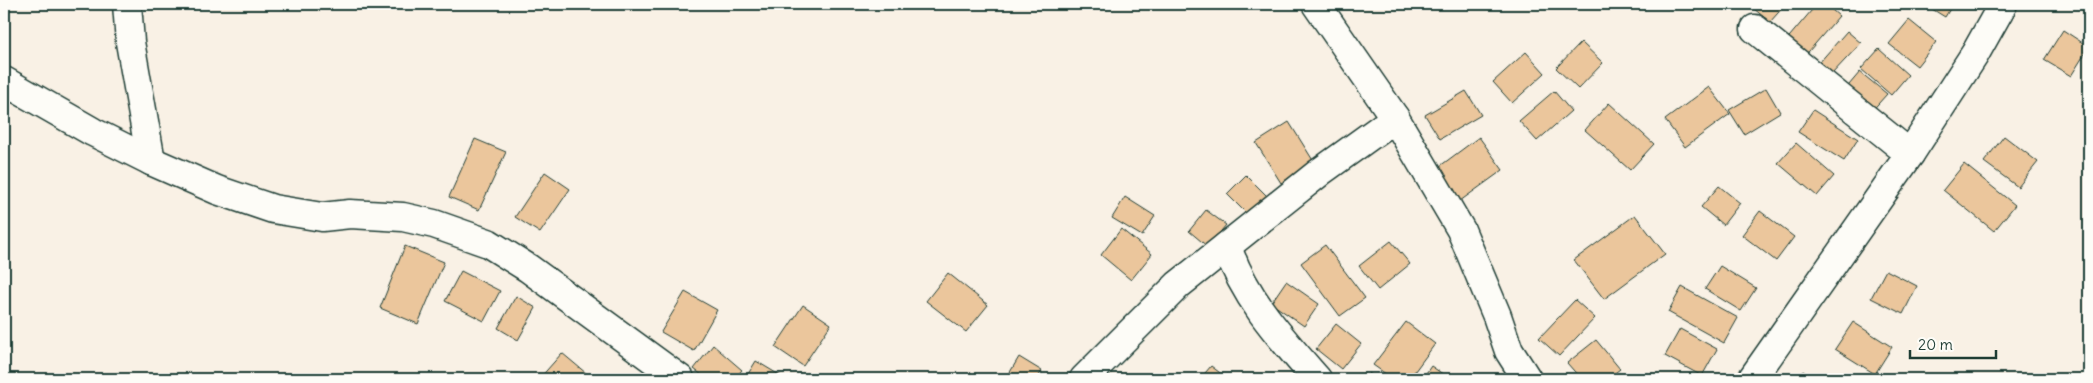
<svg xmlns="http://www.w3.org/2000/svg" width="2093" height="383" font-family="Delius,sans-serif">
<rect width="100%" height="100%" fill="#f9f1e5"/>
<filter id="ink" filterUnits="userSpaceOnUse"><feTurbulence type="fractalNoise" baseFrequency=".02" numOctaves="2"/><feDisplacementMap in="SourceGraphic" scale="10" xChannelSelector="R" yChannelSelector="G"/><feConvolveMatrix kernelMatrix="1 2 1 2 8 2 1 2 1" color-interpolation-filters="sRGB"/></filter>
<g filter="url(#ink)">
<g fill="#ebc69c" stroke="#1f3d34">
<polygon points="1748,4 1786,4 1770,22"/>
<polygon points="1817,4 1825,4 1839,16 1803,58 1784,43"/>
<polygon points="1924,4 1953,4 1945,17"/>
<polygon points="1909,20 1936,42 1917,66 1889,44"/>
<polygon points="2063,30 2089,47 2071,76 2044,60"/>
<polygon points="1847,31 1861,43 1831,75 1818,64"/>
<polygon points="1581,42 1603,63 1578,89 1556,68"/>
<polygon points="1879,49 1908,75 1891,95 1861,69"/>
<polygon points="1526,52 1545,73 1512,103 1493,82"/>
<polygon points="1860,72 1887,94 1869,114 1843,92"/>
<polygon points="1709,87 1730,114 1685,147 1665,120"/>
<polygon points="1766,88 1780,112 1744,134 1729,110"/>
<polygon points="1466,91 1481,115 1440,139 1425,115"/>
<polygon points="1554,91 1571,111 1537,141 1519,121"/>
<polygon points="1609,103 1654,144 1630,170 1585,130"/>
<polygon points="1813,110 1858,139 1844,161 1798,132"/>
<polygon points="1289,122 1314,162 1281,183 1256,143"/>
<polygon points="2004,136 2038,162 2018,187 1984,162"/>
<polygon points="1479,137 1503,170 1460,201 1436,169"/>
<polygon points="475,139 506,152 479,210 449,197"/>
<polygon points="1796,143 1834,176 1817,196 1778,163"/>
<polygon points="1964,164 2015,205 1994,231 1943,190"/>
<polygon points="545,172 570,189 540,233 515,217"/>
<polygon points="1246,175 1269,198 1250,217 1227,194"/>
<polygon points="1719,186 1740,203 1723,225 1701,207"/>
<polygon points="1125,197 1155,216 1142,236 1112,218"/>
<polygon points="1206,210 1226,225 1208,247 1189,231"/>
<polygon points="1760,211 1794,237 1776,261 1742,235"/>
<polygon points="1635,215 1665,254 1604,299 1574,260"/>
<polygon points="1121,229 1152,254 1131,280 1101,255"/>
<polygon points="1391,241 1410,264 1378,290 1359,266"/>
<polygon points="1325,245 1365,298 1340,316 1301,263"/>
<polygon points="405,246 444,262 418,324 380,308"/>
<polygon points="1720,266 1756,288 1741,311 1705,289"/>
<polygon points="1886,270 1917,286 1903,314 1871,298"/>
<polygon points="461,271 500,291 484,321 445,301"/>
<polygon points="948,273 988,305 966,332 926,301"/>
<polygon points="1286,281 1319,304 1304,326 1271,303"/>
<polygon points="1682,287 1738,318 1724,343 1668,312"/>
<polygon points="685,292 717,310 694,351 661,332"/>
<polygon points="516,296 536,308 518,340 498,328"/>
<polygon points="1575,300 1595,318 1559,356 1539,338"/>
<polygon points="803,305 831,324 803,366 775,347"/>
<polygon points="1406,322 1435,344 1409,379 1393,379 1373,365"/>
<polygon points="1853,322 1892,347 1875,374 1835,349"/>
<polygon points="1336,324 1361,344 1341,369 1316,349"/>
<polygon points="1680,329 1717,349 1702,376 1665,356"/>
<polygon points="1596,340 1620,369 1607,379 1581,379 1567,363"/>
<polygon points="713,345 742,370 734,379 707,379 694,369"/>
<polygon points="562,353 593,379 539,379"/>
<polygon points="1019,357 1042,371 1037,379 1006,379"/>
<polygon points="756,361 781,376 779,379 745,379"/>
<polygon points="1211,366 1228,379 1200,379"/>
<polygon points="1431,366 1450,379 1422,379"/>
<polygon points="1803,371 1813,379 1796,379"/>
<polygon points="1369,373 1377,379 1364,379"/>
<polygon points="975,374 985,379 972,379"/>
</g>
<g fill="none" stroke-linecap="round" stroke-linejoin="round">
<defs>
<g id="minor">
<polyline points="127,4 130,42 151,161"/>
<polyline points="1316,4 1395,118 1461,230 1497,316 1509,351 1527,379"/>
<polyline points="1755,29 1910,154"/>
<polyline points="4,81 93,132 151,161 217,190 273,209 322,217 350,214 403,217 434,224 488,243 528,268 680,379"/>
<path d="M1227,246C1244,298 1282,339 1317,379"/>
<polyline points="1084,379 1178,285 1320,172 1395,118"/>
<polyline points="1752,379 1910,154 1975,54 2003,4"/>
</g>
</defs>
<use href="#minor" stroke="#1f3d34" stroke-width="31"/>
<use href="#minor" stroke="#fdfcf7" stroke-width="28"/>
</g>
</g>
<rect width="2093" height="383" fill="none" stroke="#fdfcf7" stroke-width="20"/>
<rect x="10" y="10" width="2073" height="363" fill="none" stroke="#1f3d34" stroke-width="2" filter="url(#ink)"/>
<path d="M1910 350v8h86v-8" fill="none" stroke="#1f3d34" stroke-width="2.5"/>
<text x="1918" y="350" font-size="15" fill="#1f3d34" stroke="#fdfcf7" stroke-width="4" paint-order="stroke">20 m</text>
</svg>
